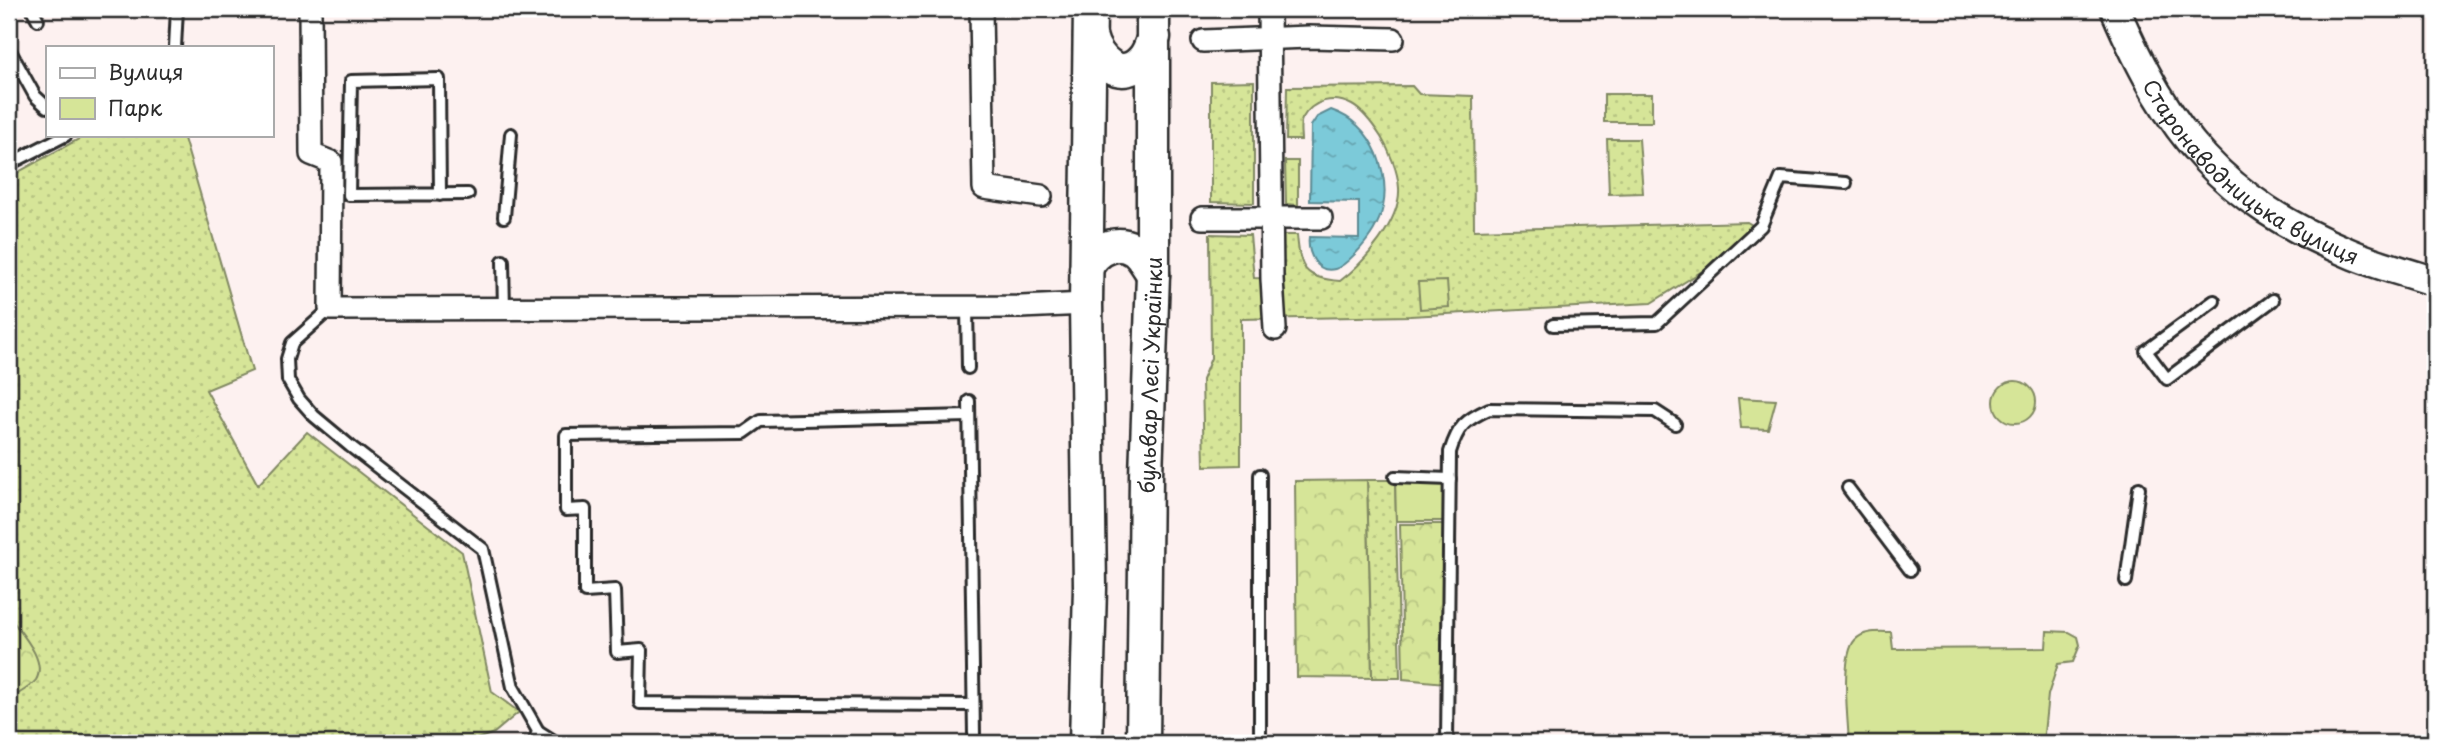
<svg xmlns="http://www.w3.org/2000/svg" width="2444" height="752" font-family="'Playpen Sans',sans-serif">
<defs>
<pattern id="grass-dots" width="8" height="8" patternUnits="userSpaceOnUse" patternTransform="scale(1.75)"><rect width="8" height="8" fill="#d6e598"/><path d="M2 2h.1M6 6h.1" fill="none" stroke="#b8c583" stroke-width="1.8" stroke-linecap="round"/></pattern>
<pattern id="forest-crowns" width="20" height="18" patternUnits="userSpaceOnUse" patternTransform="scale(1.75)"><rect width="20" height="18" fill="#d6e598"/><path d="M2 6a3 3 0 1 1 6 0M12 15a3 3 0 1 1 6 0" fill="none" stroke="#b8c583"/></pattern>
<pattern id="water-ripples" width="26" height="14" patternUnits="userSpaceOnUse" patternTransform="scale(1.75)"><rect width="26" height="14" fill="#7ccad9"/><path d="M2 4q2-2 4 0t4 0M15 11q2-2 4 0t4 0" fill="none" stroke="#66a4b0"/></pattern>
</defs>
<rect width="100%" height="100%" fill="#fdf1f0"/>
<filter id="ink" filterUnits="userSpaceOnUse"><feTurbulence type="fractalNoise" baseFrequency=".0143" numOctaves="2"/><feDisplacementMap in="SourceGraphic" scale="14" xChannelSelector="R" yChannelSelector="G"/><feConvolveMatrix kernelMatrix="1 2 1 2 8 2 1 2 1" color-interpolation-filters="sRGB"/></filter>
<g filter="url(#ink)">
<g fill="url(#grass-dots)" stroke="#808862" stroke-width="2">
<polygon points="1254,81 1254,203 1211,202 1211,82"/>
<path d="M1412,86L1419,94L1473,96L1474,230L1747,222L1752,225L1744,245L1651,303L1410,316L1241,319V465L1204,466L1202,380L1211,358L1210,234L1250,235L1254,278L1282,279V235H1297C1300,269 1304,278 1340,281C1364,263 1401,221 1399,188C1398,171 1389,150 1381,137C1374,126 1363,111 1352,105C1334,95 1312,100 1302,119C1299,125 1301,134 1301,140H1286L1287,87Z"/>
<rect x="1604" y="94" width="48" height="28"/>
<polygon points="86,135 183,135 252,371 206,390 258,485 307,432 462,552 492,692 519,712 494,733 465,743 9,743 9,177"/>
<polygon points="1607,139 1639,139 1643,193 1609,194"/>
<polygon points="1285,161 1298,161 1298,205 1286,204"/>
<polygon points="1367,480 1395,480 1400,678 1372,678"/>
</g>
<g fill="url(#forest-crowns)" stroke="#808862" stroke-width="2">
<polygon points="1367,480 1372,678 1297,677 1295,481"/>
<polygon points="1400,524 1446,524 1445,683 1403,679"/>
<path d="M9,616C19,631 48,660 36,680C30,688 17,694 9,700Z"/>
</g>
<g fill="#d6e598" stroke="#808862" stroke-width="2">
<polygon points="1447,281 1449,307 1420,309 1418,282"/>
<circle cx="2015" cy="402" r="21"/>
<polygon points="1738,398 1776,400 1768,429 1741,428"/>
<polygon points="1395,477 1450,479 1449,521 1396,521"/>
<path d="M2047,631L2069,632L2078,637L2080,645L2073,662L2058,664L2048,695L2043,743H1849C1848,721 1840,656 1855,640C1864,630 1879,632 1891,632L1893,649L2046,648Z"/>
</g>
<path fill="url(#water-ripples)" stroke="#5c8a93" stroke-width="2" d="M1331,110C1352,117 1368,133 1377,154C1392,193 1385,223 1356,253C1351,258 1343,267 1335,269C1316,274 1307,252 1309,237L1359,238V202L1310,201L1311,126L1317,117Z"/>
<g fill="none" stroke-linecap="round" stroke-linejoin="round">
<defs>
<g id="lane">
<polyline points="32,9 38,20"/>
<polyline points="175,47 177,9"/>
<polyline points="9,49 35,96 47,107"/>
<polyline points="9,164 66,135"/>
<polyline points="440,195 439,79 351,81 349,195 468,194"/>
<polyline points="504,217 511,134"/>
<polyline points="503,261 504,309"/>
<polyline points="2214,301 2146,351 2167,379 2273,300"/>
<polyline points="967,307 968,368"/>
<polyline points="330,309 292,343 287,359 288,380 299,399 314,416 350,446 483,549 513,687 538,731 534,743"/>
<polyline points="1553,325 1657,323 1761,226 1781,178 1846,183"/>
<polyline points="969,401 974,735"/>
<polyline points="969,416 761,421 744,433 566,435 566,510 585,509 585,592 615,590 617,652 641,650 640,703 973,705"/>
<polyline points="1260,475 1260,743"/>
<polyline points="1395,477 1450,479"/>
<polyline points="1848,488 1910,570"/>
<polyline points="2126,581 2139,488"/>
<polyline points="538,731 557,743"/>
<path d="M1447,743L1450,452C1458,426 1465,420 1489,409L1655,411L1675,424"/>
</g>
<g id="street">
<polyline points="310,9 311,154 331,162 330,309 1021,307 1086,304"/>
<polyline points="981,9 984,188 1041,196"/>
<polyline points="1269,9 1272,279 1275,329"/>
<polyline points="1203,41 1309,37 1393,39"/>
<polyline points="1202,218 1321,218"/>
</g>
<g id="secondary">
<path id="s1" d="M2115,9C2169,134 2221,199 2349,253C2376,265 2407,272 2435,282"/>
</g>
<g id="primary">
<path d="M1090,36C1096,61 1122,85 1144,58C1149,52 1151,44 1154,37"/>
<path d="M1086,269C1095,248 1122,235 1140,255C1145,261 1149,268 1153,274"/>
<polyline points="1086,743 1090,587 1086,304 1090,9"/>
<path id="s2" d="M1143,743L1146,475L1153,274V9"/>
</g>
</defs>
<use href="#lane" stroke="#2b2b2b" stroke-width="16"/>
<use href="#street" stroke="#2b2b2b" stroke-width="26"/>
<use href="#secondary" stroke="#2b2b2b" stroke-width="33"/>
<use href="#primary" stroke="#2b2b2b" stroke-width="37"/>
<use href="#lane" stroke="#fff" stroke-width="10"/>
<use href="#street" stroke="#fff" stroke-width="21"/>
<use href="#secondary" stroke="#fff" stroke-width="28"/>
<use href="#primary" stroke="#fff" stroke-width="32"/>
</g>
</g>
<g text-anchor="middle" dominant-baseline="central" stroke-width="7" stroke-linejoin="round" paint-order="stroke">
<g font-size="21" fill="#2b2b2b" stroke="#fff">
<text stroke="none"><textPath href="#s1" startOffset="219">Старонаводницька вулиця</textPath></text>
<text stroke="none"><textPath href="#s2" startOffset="368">бульвар Лесі Українки</textPath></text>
</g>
</g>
<rect width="2444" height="752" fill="none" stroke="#fff" stroke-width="35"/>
<rect x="18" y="18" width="2409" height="717" fill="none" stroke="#2b2b2b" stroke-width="2.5" filter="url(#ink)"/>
<rect x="46" y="46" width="228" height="91" fill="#ffffff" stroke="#aaaaaa" stroke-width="2"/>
<rect x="60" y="68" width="35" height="10" fill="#ffffff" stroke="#aaaaaa" stroke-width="2"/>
<text x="108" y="80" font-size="21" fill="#2b2b2b">Вулиця</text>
<rect x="60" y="98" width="35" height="21" fill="#d6e598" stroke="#aaaaaa" stroke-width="2"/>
<text x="108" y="116" font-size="21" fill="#2b2b2b">Парк</text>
</svg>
